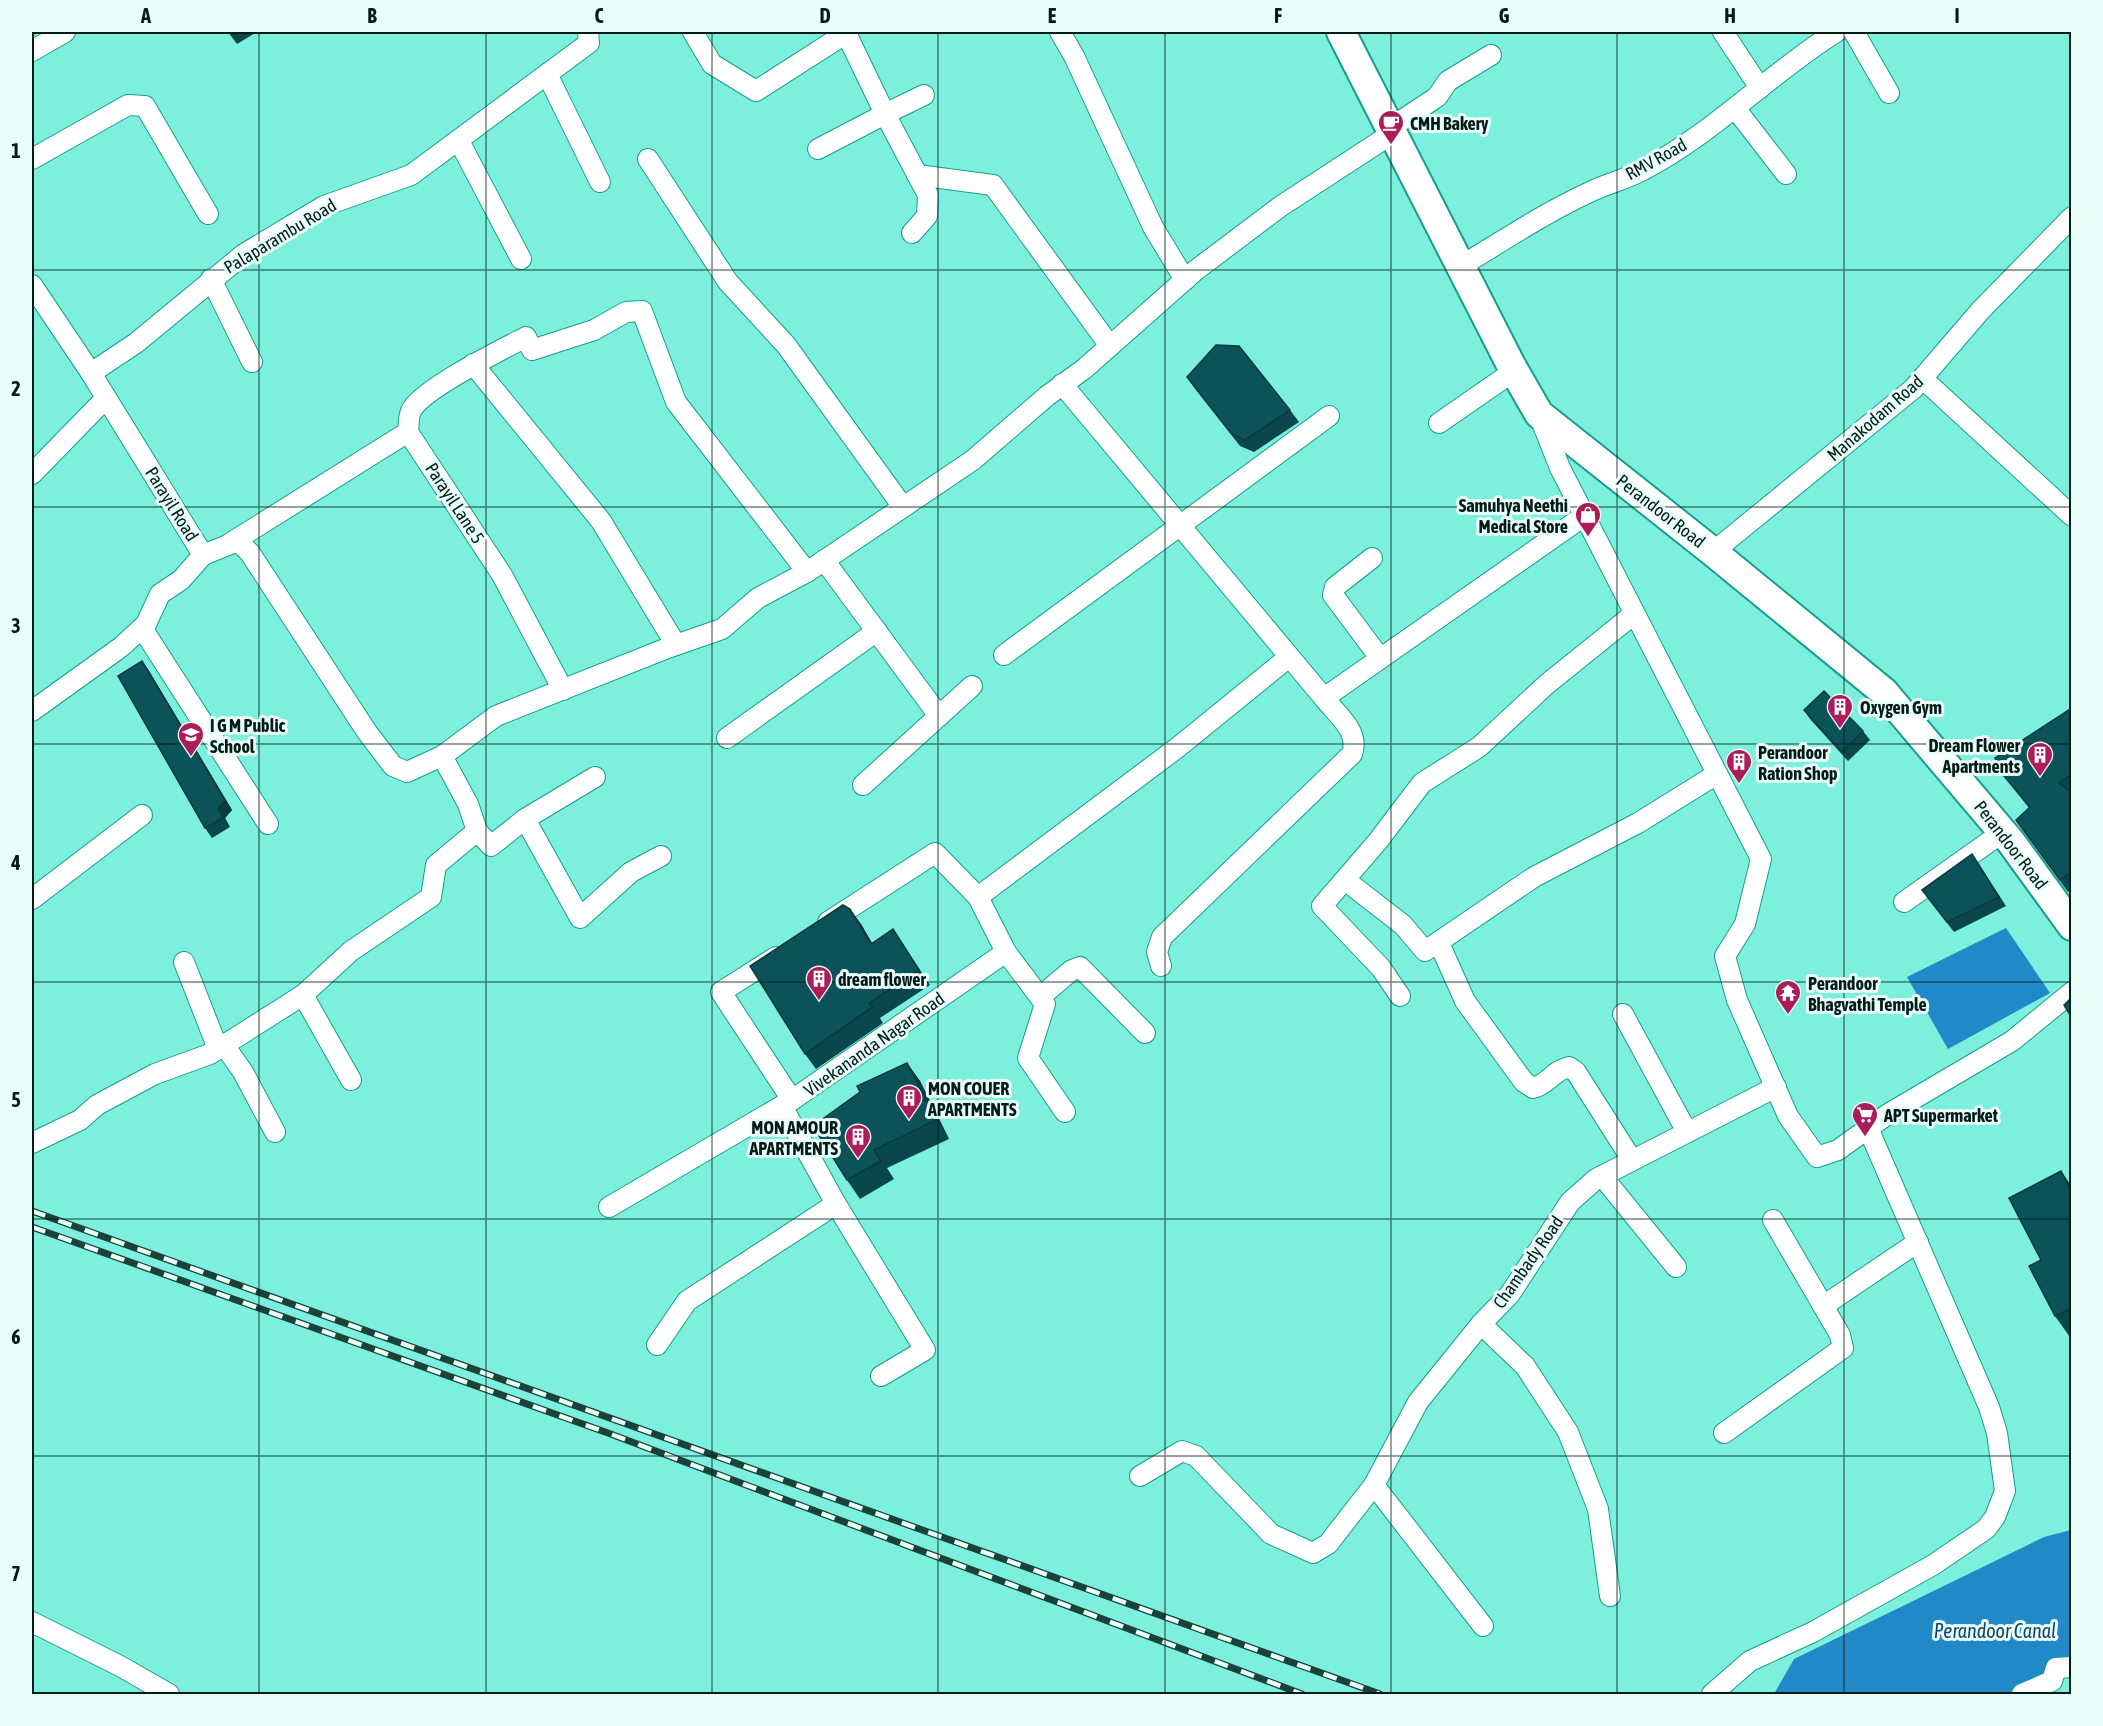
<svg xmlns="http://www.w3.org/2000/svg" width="2103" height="1726" font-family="'Asap Condensed',sans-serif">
<rect width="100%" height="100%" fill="#7cefdd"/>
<g fill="#2289c8">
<polygon points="2006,928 2050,993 1948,1049 1907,977"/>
<polygon points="2071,1530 2071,1660 2008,1694 1774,1694 1794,1659 2044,1537"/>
</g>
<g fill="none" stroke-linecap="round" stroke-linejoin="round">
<defs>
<g id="minor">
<polyline points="693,32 712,64 756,91 848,32"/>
<polyline points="1060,32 1074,56 1153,227 1185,280"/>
<polyline points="1723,32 1760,88"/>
<polyline points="1854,32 1889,93"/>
<polyline points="32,51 65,32"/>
<polyline points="547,74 600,182"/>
<polyline points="1735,108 1786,174"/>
<polyline points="1390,128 1437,97 1448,81 1491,55"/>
<polyline points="459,141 521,259"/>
<polyline points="818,149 885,114 846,33"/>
<polyline points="32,159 128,105 145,106 208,214"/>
<polyline points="648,159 728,282 786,345 903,507"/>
<polyline points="917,175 993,185 1110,346"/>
<polyline points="912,233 927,216 928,195 885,114 924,95"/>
<path d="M1461,266C1504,240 1546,212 1592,191C1609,183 1627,179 1643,170C1714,133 1769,74 1836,32"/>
<polyline points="211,279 252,362"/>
<polyline points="32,285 91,373 203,555 181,580 160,594 146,624 121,647 32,711"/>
<polyline points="473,364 601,521 676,645"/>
<polyline points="91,373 136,343 244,254 324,206 411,175 589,43 588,32"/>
<polyline points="1922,378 2072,516"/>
<polyline points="1062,384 1324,698 1584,516"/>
<polyline points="1539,415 1560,468 1761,859 1745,924 1725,956 1737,1000 1788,1116 1817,1157 1838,1150 1888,1114 2012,1041 2072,992"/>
<polyline points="1439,423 1514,371"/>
<polyline points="408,432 502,575 563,690"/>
<polyline points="32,474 106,398"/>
<path d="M229,544L408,432C409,425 408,415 412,409C426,387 501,350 526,337L532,350L594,330L626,312L642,311L676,402L807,572"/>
<polyline points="1713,552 1913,389 1980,311 2072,217"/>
<polyline points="203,555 238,541 250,553 367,732 393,766 407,772 442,756 496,716 670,647 722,629 758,598 807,572 973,460 1047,396 1084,369 1196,270 1281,206 1393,133"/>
<polyline points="1372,558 1335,587 1333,595 1380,658"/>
<polyline points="824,560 939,716"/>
<polyline points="142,628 268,824"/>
<polyline points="1004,655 1329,416"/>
<polyline points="727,738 877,631"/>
<polyline points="442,756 468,804 477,831"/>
<polyline points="863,785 972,686"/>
<polyline points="525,819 595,777"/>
<polyline points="1345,880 1403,925 1425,951 1534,877 1638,823 1717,774"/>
<polyline points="32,899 142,815"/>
<polyline points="1904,902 2003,832"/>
<polyline points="828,922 935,853 978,897 1177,748 1289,657"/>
<path d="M1439,943L1465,1001L1524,1082L1533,1088C1547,1085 1554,1070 1569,1067L1576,1072L1632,1160"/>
<polyline points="1006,952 1045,1004 1028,1058 1065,1112"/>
<polyline points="776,957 721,992 792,1100 1006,952 978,897"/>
<polyline points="184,962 218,1049"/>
<path d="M1161,966L1157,952L1162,937L1352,754C1360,731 1337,715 1324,698"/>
<polyline points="303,995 351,1080"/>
<polyline points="1400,996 1381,968 1322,906 1378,841 1422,783 1479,747 1547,684 1634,614"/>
<polyline points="1040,997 1072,970 1080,967 1145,1033"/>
<polyline points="1623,1014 1687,1132"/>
<polyline points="224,1045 243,1072 275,1132"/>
<polyline points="782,1106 836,1204"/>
<polyline points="32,1143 80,1120 97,1105 155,1074 210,1054 303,995 351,951 431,897 436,865 477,831 491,846 525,819 580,918 631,872 661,856"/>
<polyline points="1602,1176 1676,1267"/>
<polyline points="609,1207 792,1100"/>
<polyline points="1823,1306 1918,1242"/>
<polyline points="1481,1324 1525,1366 1568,1432 1598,1509 1610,1596"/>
<polyline points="657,1345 687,1301 836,1204 925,1350 881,1376"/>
<polyline points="1724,1433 1843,1348 1840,1335 1773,1220"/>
<polyline points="1140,1476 1182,1451 1196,1456 1271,1534 1313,1553 1328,1544 1374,1485 1418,1402 1481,1324 1510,1294 1570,1202 1596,1179 1776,1087"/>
<polyline points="1374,1485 1483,1626"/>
<polyline points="32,1622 120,1666 169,1694"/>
<polyline points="1712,1694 1750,1661 1813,1632 1933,1565 1986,1529 1995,1517 2005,1491 1997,1433 1989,1407 1868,1128"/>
<polyline points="2022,1694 2052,1681 2056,1668 2072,1667"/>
</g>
<polyline id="secondary" points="1341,32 1512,367 1539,414 1713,552 1884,692 2011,842 2072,926"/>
</defs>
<use href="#minor" stroke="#169e8e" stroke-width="22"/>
<use href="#secondary" stroke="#169e8e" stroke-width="32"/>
<use href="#minor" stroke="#fff" stroke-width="20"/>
<use href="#secondary" stroke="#fff" stroke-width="28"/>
<defs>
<g id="rail">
<polyline points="32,1211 1380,1694"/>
<polyline points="32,1227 608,1433 1302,1694"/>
</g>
</defs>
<use href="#rail" stroke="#19423b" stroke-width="7"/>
<use href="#rail" stroke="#e9fdf9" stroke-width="4.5" stroke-dasharray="14" stroke-linecap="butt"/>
</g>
<g fill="#09474c">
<polygon points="228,32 257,32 237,44"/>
<polygon points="1187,377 1290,410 1299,422 1254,452 1240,446 1196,390"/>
<polygon points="142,661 149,671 232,810 225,818 230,827 212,838 205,828"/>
<polygon points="2072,708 2072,791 2070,792 2072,793 2072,889 2068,892 2016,820 2029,808 2004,776"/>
<polygon points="1804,710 1863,731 1870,740 1848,761 1810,719"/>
<polygon points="1972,854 2006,906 1954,932 1922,890"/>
<polygon points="861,924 872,943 893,929 930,985 880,1018 883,1023 816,1069 805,1054"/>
<polygon points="907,1063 920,1081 949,1139 887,1168 894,1179 860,1199 847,1180"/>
<polygon points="2072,1187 2072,1340 2055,1316"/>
</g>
<g fill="#083a3e">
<polygon points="142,661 149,671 232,810 225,818 230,827 218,808"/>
<polygon points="850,909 861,924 881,959 871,944"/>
<polygon points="907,1063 920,1081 949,1139 936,1120"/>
<polygon points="2061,1171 2072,1187 2072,1192"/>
</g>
<g fill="#0b5358" stroke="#083a3e" stroke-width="1.5">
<polygon points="1216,345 1239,346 1290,410 1245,440 1232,434 1187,377"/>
<polygon points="142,661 225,800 218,808 223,818 205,828 118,676"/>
<polygon points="1824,691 1863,731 1842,752 1804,710"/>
<polygon points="2072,708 2072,774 2059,783 2072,793 2072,872 2060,880 2016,820 2030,807 2004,776 1995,758"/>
<polygon points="1972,854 1999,897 1947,922 1922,890"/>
<polygon points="843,905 850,909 871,944 893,929 919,970 869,1003 872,1007 805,1054 750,966"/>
<polygon points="2072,997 2072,1018 2064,1005"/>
<polygon points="907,1063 936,1120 874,1150 881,1161 847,1180 813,1126 860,1092 857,1086"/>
<polygon points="2061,1171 2072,1192 2072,1308 2055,1316 2029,1266 2041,1260 2009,1198"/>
</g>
<path fill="none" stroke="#031c18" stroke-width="1.5" stroke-opacity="0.55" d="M259,32V1694M486,32V1694M712,32V1694M938,32V1694M1165,32V1694M1391,32V1694M1617,32V1694M1844,32V1694M32,270H2072M32,507H2072M32,744H2072M32,982H2072M32,1219H2072M32,1456H2072"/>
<defs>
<symbol id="cafe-pin" viewBox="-11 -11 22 30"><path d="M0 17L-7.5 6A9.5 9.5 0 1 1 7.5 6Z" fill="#ab1c59" stroke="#e9fdf9"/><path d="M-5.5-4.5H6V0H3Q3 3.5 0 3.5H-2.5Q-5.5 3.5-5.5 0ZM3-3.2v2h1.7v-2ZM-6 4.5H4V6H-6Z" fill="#fff"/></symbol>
<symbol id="shop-pin" viewBox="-11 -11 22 30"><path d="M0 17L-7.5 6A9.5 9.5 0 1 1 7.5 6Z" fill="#ab1c59" stroke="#e9fdf9"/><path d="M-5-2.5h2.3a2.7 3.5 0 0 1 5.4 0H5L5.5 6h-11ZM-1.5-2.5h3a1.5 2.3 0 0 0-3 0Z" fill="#fff"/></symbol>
<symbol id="building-pin" viewBox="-11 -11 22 30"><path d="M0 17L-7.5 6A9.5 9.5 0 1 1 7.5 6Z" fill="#ab1c59" stroke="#e9fdf9"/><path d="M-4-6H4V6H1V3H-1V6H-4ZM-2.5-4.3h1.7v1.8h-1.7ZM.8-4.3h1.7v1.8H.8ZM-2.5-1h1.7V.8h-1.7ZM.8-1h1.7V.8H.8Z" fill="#fff"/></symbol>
<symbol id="school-pin" viewBox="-11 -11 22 30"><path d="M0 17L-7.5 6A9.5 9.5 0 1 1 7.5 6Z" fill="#ab1c59" stroke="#e9fdf9"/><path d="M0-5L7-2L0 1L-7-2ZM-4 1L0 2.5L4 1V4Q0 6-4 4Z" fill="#fff"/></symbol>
<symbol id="temple-pin" viewBox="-11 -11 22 30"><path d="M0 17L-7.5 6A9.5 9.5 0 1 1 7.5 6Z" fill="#ab1c59" stroke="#e9fdf9"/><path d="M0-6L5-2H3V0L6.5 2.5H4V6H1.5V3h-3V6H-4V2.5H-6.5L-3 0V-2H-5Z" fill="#fff"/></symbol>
<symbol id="supermarket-pin" viewBox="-11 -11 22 30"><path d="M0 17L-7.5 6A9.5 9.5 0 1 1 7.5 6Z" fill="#ab1c59" stroke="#e9fdf9"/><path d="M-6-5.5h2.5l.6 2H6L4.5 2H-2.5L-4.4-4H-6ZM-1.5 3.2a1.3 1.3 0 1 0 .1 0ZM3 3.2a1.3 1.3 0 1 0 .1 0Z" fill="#fff"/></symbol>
</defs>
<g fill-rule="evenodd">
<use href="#cafe-pin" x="1376" y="108" width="30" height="40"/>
<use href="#shop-pin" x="1573" y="500" width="30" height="40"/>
<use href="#building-pin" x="1825" y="692" width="30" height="40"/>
<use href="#school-pin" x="176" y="720" width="30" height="40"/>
<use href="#building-pin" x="2025" y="740" width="30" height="40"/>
<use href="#building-pin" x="1724" y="747" width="30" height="40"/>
<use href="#building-pin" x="804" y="964" width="30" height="40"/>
<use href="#temple-pin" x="1773" y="978" width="30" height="40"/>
<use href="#building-pin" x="894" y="1083" width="30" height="40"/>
<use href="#supermarket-pin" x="1850" y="1100" width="30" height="40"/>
<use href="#building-pin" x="843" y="1122" width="30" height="40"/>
</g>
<g text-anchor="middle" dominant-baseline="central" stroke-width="6" stroke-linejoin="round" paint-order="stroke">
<g font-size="18" font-weight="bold" fill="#031c18" stroke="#e9fdf9" text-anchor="start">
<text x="1410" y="123">CMH Bakery</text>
<text x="1568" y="505" text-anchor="end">Samuhya Neethi<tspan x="1568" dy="21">Medical Store</tspan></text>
<text x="1860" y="707">Oxygen Gym</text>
<text x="210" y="725">I G M Public<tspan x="210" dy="21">School</tspan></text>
<text x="2020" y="745" text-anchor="end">Dream Flower<tspan x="2020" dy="21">Apartments</tspan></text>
<text x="1758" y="752">Perandoor<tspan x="1758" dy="21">Ration Shop</tspan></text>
<text x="838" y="979">dream flower</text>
<text x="1808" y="983">Perandoor<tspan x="1808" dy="21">Bhagvathi Temple</tspan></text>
<text x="928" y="1088">MON COUER<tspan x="928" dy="21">APARTMENTS</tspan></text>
<text x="1884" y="1115">APT Supermarket</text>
<text x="838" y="1127" text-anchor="end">MON AMOUR<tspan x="838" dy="21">APARTMENTS</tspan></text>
</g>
<g font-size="18" fill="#031c18" stroke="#e9fdf9">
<text transform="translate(1656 159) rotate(-29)">RMV Road</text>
<text transform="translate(280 236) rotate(-31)">Palaparambu Road</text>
<text transform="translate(1875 418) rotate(-41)">Manakodam Road</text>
<text transform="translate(455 503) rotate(57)">Parayil Lane 5</text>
<text transform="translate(172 504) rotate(58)">Parayil Road</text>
<text transform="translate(1661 511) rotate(38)">Perandoor Road</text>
<text transform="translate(2011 845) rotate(52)">Perandoor Road</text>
<text transform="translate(874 1044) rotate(-35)">Vivekananda Nagar Road</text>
<text transform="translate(1528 1262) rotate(-55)">Chambady Road</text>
</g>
<g font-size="20" font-style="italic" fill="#104465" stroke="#e9fdf9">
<text x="1995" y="1630">Perandoor Canal</text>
</g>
</g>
<rect width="2103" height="1726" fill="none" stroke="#e9fdf9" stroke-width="66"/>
<rect x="33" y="33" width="2037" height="1660" fill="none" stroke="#031c18" stroke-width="2"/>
<g font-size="20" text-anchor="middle" font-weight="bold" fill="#031c18">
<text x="146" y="23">A</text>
<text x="372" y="23">B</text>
<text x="599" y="23">C</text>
<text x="825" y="23">D</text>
<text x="1052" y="23">E</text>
<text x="1278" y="23">F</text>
<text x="1504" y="23">G</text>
<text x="1730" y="23">H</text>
<text x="1957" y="23">I</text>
<text x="16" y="158">1</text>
<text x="16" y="396">2</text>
<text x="16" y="633">3</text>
<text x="16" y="870">4</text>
<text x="16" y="1107">5</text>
<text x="16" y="1344">6</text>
<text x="16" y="1581">7</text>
</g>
</svg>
